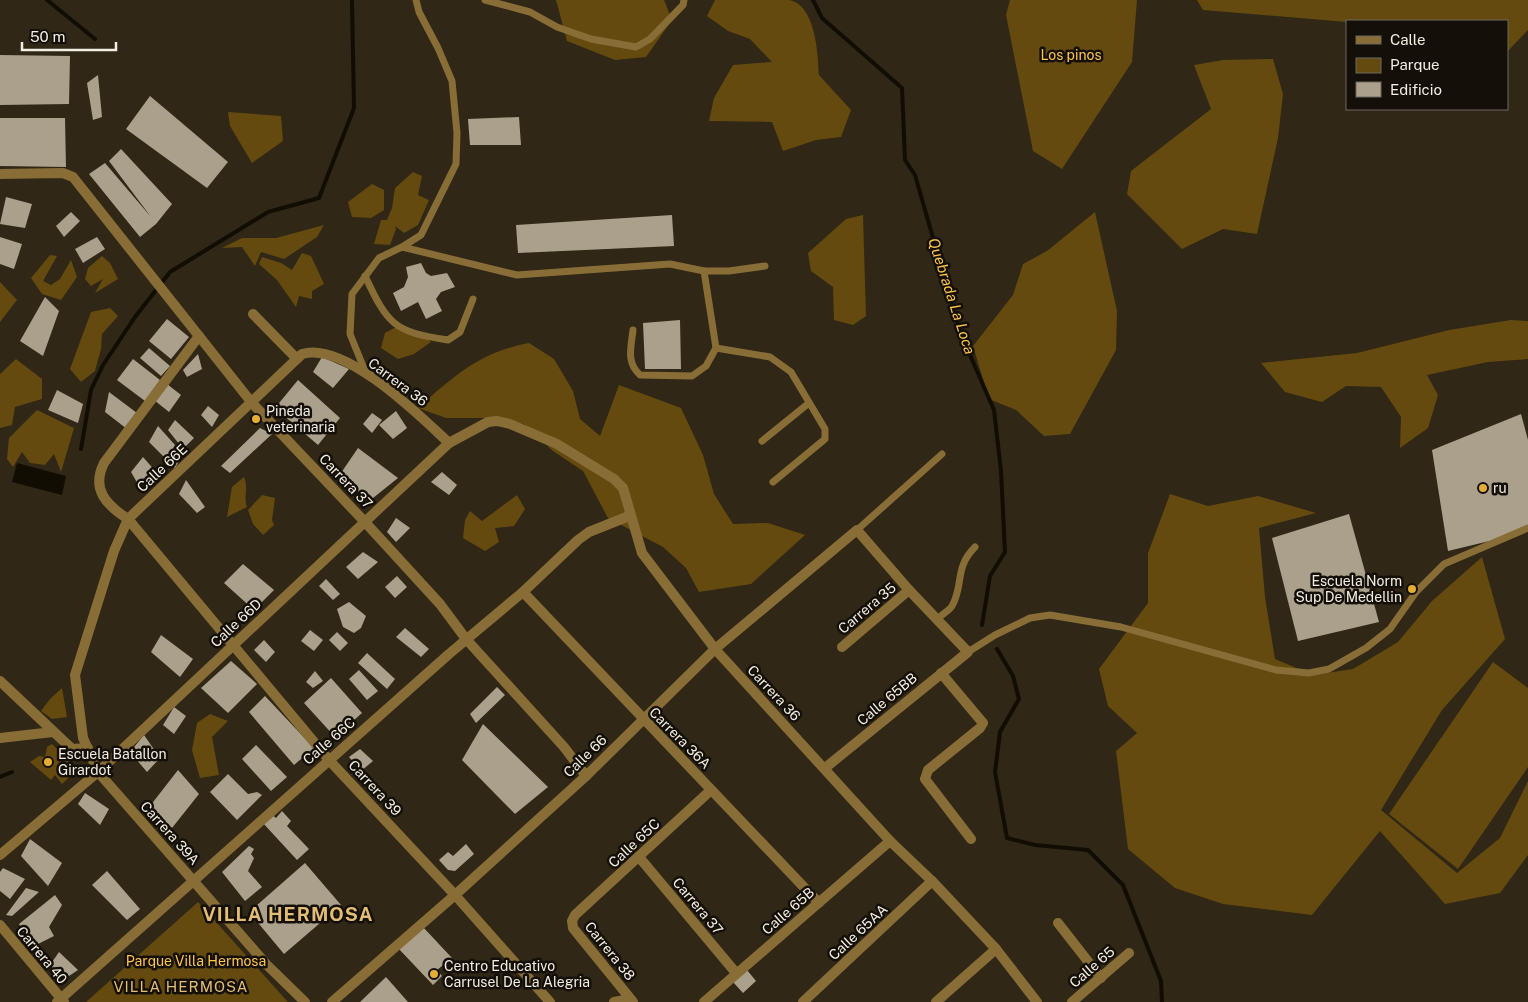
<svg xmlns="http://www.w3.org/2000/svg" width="1528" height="1002" font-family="'Public Sans',sans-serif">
<rect width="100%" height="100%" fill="#302716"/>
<g fill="#644a0f">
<polygon points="556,0 664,0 672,20 646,57 615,60 567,41"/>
<path d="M715,0C735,0 771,0 789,0C816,5 818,55 819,75L851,110L841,137L816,140L783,151L772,122L709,121L714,98L733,65L772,62L750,39L728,31L707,16Z"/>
<polygon points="1010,0 1137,0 1132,62 1062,169 1033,151 1006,15"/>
<polygon points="1197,0 1528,0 1528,30 1507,52 1507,21 1347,22 1203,10"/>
<polygon points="1273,59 1283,94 1278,138 1257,234 1223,229 1182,249 1127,194 1131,171 1211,109 1194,65 1223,60"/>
<polygon points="228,112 281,116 283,141 252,163 230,126"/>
<polygon points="413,172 422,176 418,195 429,200 418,225 404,233 395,226 396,229 390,245 374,244 381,220 387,220 392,208 395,188"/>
<polygon points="372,184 384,190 384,210 371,218 352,217 348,202"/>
<polygon points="1095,212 1117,311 1116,350 1070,434 1044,436 1016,410 989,399 973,346 1013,295 1023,264 1047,251"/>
<polygon points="863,215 866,316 853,325 834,320 833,287 811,271 808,253 846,219"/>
<polygon points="324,225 317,237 284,259 261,252 255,266 242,247 222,248 242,238 276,238"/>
<polygon points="302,253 311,256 324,284 312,291 312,299 299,296 296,307 277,280 259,264 262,257 281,263 292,270"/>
<polygon points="50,255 57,256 43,281 51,285 60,279 71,260 77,277 61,300 42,294 31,278"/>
<polygon points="102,256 110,263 118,279 95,293 103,279 91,286 85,279 88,268"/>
<polygon points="0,282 17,300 0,322"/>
<polygon points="110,308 118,316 102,334 101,349 95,371 81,382 70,369 91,312"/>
<polygon points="1511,320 1528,321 1528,359 1488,362 1427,375 1438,395 1428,428 1400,448 1401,417 1381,387 1346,386 1322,402 1285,392 1261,363 1357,353 1449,330"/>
<polygon points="398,326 421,332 431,342 414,354 398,359 381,348 385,333"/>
<path d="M529,343L554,359L573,391L580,419L600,436L619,385L681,408L703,455L714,494L733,524L768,523L805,535L751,584L699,592L686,568L663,547L608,518L583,471L553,451L524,424L485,418H446L418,408C454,376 480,352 529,343Z"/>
<polygon points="16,359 42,379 42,399 15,407 12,425 0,428 0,374"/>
<polygon points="37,410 74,428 61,472 54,454 45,465 30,463 22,452 13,467 7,459 9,438"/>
<path d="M244,477C249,488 243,496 247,507L227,517L232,487Z"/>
<polygon points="1170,494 1208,506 1258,496 1316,513 1259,528 1265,597 1275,659 1313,675 1353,669 1398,642 1432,601 1482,557 1505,639 1442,710 1381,810 1457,873 1500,838 1528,781 1528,855 1500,893 1445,904 1380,831 1312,915 1223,904 1175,888 1128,849 1116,751 1137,733 1108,706 1099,669 1148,603 1148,553"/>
<polygon points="262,495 275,498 272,520 274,525 263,535 253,524 248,510"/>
<polygon points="517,495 525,509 514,526 495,528 499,542 485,551 463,538 465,520 470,511 482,521"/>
<polygon points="1493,662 1528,688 1528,767 1458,869 1389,814"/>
<polygon points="62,688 67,717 52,719 41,711 50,699"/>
<polygon points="210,714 228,721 212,737 219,775 200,778 192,750 197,723"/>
<polygon points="52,744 78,769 62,784 55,775 51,780 30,762 39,756 45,757 47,747"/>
<polygon points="198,902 288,1002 86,1002"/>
</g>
<polygon fill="#120d03" points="17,463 66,476 62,495 12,482"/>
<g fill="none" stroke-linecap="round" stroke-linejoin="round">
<g stroke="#120d03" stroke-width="4">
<polyline points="47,0 95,39"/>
<polyline points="813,0 822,18 902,88 905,160 915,175 960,332 994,410 1001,471 1005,552 990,576 982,625"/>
<polyline points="81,449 91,390 103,365 135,317 170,272 268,212 319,198 354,108 352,0"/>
<polyline points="997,649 1013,676 1019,699 1000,732 995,772 1007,838 1035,845 1088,850 1123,885 1161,981 1162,1002"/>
<polyline points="0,777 12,772"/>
</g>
</g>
<g fill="#aba08b">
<polygon points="0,55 70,56 69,104 0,105"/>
<polygon points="98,75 102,117 93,120 87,83"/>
<polygon points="150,96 228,162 207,188 126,129"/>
<polygon points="519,117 521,145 470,145 468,119"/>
<polygon points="0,118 65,118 66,167 0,166"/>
<polygon points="121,149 172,204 156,224 140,237 89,174 105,163 151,217 109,161"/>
<polygon points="6,197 32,204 25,228 0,224"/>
<polygon points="71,212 80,221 64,237 56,226"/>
<polygon points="672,215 674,246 518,253 516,225"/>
<polygon points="0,237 22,244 14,269 0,264"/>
<polygon points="97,237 105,249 83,263 75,249"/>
<polygon points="421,263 426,273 431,276 447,273 455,287 441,292 436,299 442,311 426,319 418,302 401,311 393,293 404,287 408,277 406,267"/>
<polygon points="45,297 59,311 43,356 20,341"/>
<polygon points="167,319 189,337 171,359 149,341"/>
<polygon points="680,320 681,369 645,369 643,323"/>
<polygon points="149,348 170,366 161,376 140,358"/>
<polygon points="198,354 202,369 187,377 183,370"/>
<polygon points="322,357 349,369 333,388 313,372"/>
<polygon points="133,359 160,380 145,401 117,380"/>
<polygon points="298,380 340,418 318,445 275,408"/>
<polygon points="167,384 181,395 169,412 154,400"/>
<polygon points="57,390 83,404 78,423 48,410"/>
<polygon points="109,392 137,413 127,429 105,412"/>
<polygon points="208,406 219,415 212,427 201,415"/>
<polygon points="396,411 407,428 393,439 379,425"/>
<polygon points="372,413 382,420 372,433 363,424"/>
<polygon points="1521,414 1528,440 1528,525 1502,538 1448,551 1432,450"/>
<polygon points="175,420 194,438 183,449 168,430"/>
<polygon points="158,426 183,454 175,468 149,442"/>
<polygon points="260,428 272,434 230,473 221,466"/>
<polygon points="358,448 398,478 368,502 341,473"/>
<polygon points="143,457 157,473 139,486 131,472"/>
<polygon points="442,472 457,485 449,495 431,482"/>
<polygon points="186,480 205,507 197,513 179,494"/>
<polygon points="1349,514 1379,622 1298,641 1272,538"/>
<polygon points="396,518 410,528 396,542 387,532"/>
<polygon points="363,552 378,562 358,579 346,567"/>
<polygon points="243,564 274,590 254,610 224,583"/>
<polygon points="397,576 407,587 395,598 385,587"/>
<polygon points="326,579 340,594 333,600 319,586"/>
<polygon points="349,602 366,616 361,628 354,633 343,627 337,609"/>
<polygon points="405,628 429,649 421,657 396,637"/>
<polygon points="310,630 323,640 314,651 301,641"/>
<polygon points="337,632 348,643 340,651 329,640"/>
<polygon points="161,635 193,659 180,677 151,652"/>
<polygon points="264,640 275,652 266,662 254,650"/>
<polygon points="367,653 395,679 387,689 358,663"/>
<polygon points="231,661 257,684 228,713 201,688"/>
<polygon points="359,670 378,691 367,700 349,679"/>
<polygon points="315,671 323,681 313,688 306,682"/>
<polygon points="331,678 362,713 335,737 304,703"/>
<polygon points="497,687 505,695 476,723 470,714"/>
<polygon points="265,696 314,748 294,765 249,712"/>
<polygon points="174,707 186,716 174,734 163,725"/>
<polygon points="483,724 548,787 515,814 462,760"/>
<polygon points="144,735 160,758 147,772 130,752"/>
<polygon points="256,745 287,777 271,791 242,759"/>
<polygon points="360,749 373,761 361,771 349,757"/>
<polygon points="178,770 199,794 172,828 150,806"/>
<polygon points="228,774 248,794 257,792 262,795 237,820 210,792"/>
<polygon points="85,793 109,809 100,825 78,804"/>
<polygon points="282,811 291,821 287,826 309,849 297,860 262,822 271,814 276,818"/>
<polygon points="30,839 62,863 48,886 21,856"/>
<polygon points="466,844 474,854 455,871 448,870 439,860 448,852 453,856"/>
<polygon points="249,846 254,849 251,854 254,858 248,871 262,887 245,901 222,872"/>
<polygon points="305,863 341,905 284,954 249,912"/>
<polygon points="3,868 25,879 10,899 0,891 0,872"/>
<polygon points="107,871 140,909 127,920 92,885"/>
<polygon points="26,888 39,892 12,916 6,915"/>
<polygon points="55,895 62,905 49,927 54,936 32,947 19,924"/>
<polygon points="423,927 452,958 437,970 442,976 433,985 398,948"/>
<polygon points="59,952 78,970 63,980 50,965"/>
<polygon points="747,970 756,981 743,993 733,982"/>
<polygon points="386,977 408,1002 360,1002"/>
</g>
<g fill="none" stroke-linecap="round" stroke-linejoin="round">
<g stroke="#886d37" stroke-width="7">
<polyline points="485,0 530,12 557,27 591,39 636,47 650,39 683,5 684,0"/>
<polyline points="402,247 421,235 456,164 457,133 452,81 438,48 419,12 416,0"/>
<polyline points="704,271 716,348 770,357 791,372 825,429 825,439 773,482"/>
<path d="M365,276C388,325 394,332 448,340L460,332L473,299"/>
<path d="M633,330C631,348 626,362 640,375L692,376L706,366L716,348"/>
<polyline points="365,371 350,334 352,294 379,258 402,247 517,275 670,264 704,271 729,271 765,266"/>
<polyline points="762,441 809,403"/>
<polyline points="857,530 942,454"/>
<path d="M937,619C941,615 949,611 952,606C964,585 954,568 975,547"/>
<polyline points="968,652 995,635 1030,618 1050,615 1121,627 1276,670 1309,673 1329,669 1366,648 1390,629 1416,592 1444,564 1528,528"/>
</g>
<g stroke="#886d37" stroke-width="10">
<polyline points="253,314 297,359"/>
<path d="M199,336L104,463C91,489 106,505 128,519L329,760L455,895L550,1002"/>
<polyline points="523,592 819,903"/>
<polyline points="842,647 909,590"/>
<polyline points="941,673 983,723 980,728 928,770 925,779 971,839"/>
<polyline points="0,681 72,749 88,748"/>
<polyline points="0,738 53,732"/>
<polyline points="586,776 715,649 857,530 909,590 968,652 825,768"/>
<polyline points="0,855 98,772 449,443 488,422 497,421 510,424 557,444 614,479 623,488 642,553 715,649 890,841 932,881 996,949 1037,1002"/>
<polyline points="639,857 736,973"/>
<polyline points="1058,923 1101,978"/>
<polyline points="0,925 64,1002"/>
<polyline points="57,1002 449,654 523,592 578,540 589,532 629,516"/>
<path d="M305,1002L267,965L98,772L83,738L75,675L114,551L128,519L302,354C345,341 420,416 449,443"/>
<polyline points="614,1002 630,999"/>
<polyline points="633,1002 573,928 572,921 575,915 711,790"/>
<polyline points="704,1002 890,841"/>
<polyline points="803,1002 932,881"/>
<polyline points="936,1002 996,949"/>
<polyline points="1072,1002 1129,953"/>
</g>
<polyline stroke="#886d37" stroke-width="10" points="0,174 63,173 73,177 252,403 364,521 440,604 466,639 564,747 586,776 455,895 332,1002"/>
</g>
<g fill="#e4ae35" stroke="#141009" stroke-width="2">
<circle cx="256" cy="419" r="5"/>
<circle cx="1483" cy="488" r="5"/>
<circle cx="1412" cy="589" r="5"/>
<circle cx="48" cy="762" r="5"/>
<circle cx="434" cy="974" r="5"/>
</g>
<g text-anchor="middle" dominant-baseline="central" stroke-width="5" stroke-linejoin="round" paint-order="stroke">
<g font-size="14" fill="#fdc54e" stroke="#141009">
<text x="1071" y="55">Los pinos</text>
<text x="196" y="961">Parque Villa Hermosa</text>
</g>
<g font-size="14" fill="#f3ede2" stroke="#141009">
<text transform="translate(398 382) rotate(37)">Carrera 36</text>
<text transform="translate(162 468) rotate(-43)">Calle 66E</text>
<text transform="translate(346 481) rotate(46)">Carrera 37</text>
<text transform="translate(867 608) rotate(-40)">Carrera 35</text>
<text transform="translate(236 623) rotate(-43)">Calle 66D</text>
<text transform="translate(774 693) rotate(47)">Carrera 36</text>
<text transform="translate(887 699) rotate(-40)">Calle 65BB</text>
<text transform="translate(680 738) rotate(45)">Carrera 36A</text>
<text transform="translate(329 741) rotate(-41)">Calle 66C</text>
<text transform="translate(585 756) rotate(-44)">Calle 66</text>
<text transform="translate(375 788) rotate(47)">Carrera 39</text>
<text transform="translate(170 833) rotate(48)">Carrera 39A</text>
<text transform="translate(634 843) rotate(-43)">Calle 65C</text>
<text transform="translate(698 906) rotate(50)">Carrera 37</text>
<text transform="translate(788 911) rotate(-41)">Calle 65B</text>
<text transform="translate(858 932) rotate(-43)">Calle 65AA</text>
<text transform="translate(610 951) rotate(51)">Carrera 38</text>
<text transform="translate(42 955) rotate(50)">Carrera 40</text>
<text transform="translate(1092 967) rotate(-41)">Calle 65</text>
</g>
<g font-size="14" fill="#f3ede2" stroke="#141009" text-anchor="start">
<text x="266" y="411">Pineda<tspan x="266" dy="16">veterinaria</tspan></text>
<text x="1493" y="488">ru</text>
<text x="1402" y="581" text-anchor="end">Escuela Norm<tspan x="1402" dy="16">Sup De Medellin</tspan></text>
<text x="58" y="754">Escuela Batallon<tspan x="58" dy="16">Girardot</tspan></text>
<text x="444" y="966">Centro Educativo<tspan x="444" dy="16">Carrusel De La Alegria</tspan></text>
</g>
<g font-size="15" font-style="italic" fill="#fbc44c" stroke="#141009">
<text transform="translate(952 296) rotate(72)">Quebrada La Loca</text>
</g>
<g font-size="15" letter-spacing="1" fill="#e2bd75" stroke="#141009">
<text x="181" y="986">VILLA HERMOSA</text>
</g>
<g font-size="19" font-weight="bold" letter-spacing="1" fill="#e2bd75" stroke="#141009">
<text x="288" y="914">VILLA HERMOSA</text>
</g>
</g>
<rect x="1346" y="20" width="162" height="90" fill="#141009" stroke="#6d6860"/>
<rect x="1356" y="36" width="25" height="8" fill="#886d37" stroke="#6d6860"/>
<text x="1390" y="45" font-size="15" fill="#f3ede2">Calle</text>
<rect x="1356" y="58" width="25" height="15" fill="#644a0f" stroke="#6d6860"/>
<text x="1390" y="70" font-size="15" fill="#f3ede2">Parque</text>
<rect x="1356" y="82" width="25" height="15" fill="#aba08b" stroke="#6d6860"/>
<text x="1390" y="95" font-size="15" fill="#f3ede2">Edificio</text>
<path d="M22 42v8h94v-8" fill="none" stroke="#f3ede2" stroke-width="2.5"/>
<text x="30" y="42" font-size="15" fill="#f3ede2" stroke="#141009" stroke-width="4" paint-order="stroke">50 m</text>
</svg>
